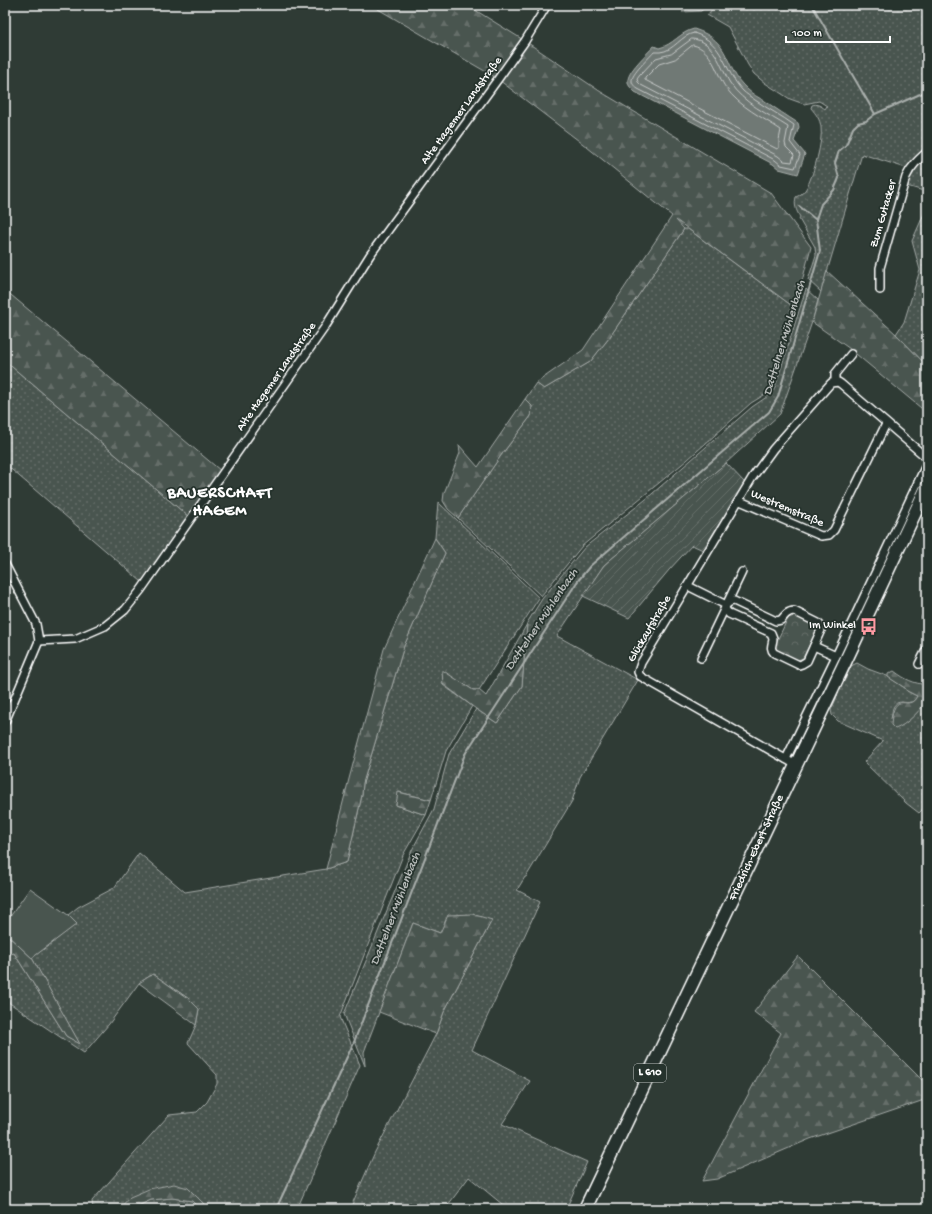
<svg xmlns="http://www.w3.org/2000/svg" width="932" height="1214" font-family="'Gochi Hand',sans-serif">
<defs>
<pattern id="grass-dots" width="8" height="8" patternUnits="userSpaceOnUse"><rect width="8" height="8" fill="#4a544f"/><path d="M2 2h.1M6 6h.1" fill="none" stroke="#656e69" stroke-width="1.8" stroke-linecap="round"/></pattern>
<pattern id="forest-firs" width="22" height="20" patternUnits="userSpaceOnUse"><rect width="22" height="20" fill="#4a544f"/><path d="M5 1l3.5 6h-7zM16 11l3.5 6h-7z" fill="#656e69"/></pattern>
<pattern id="park-crowns" width="20" height="18" patternUnits="userSpaceOnUse"><rect width="20" height="18" fill="#4a544f"/><path d="M2 6a3 3 0 1 1 6 0M12 15a3 3 0 1 1 6 0" fill="none" stroke="#656e69"/></pattern>
<pattern id="garden-furrows" width="10" height="10" patternUnits="userSpaceOnUse"><rect width="10" height="10" fill="#4a544f"/><path d="M-1 1l2-2M0 10L10 0M9 11l2-2" fill="none" stroke="#656e69"/></pattern>
</defs>
<rect width="100%" height="100%" fill="#2f3b35"/>
<filter id="ink" filterUnits="userSpaceOnUse"><feTurbulence type="fractalNoise" baseFrequency=".025" numOctaves="2"/><feDisplacementMap in="SourceGraphic" scale="8" xChannelSelector="R" yChannelSelector="G"/><feConvolveMatrix kernelMatrix="1 2 1 2 8 2 1 2 1" color-interpolation-filters="sRGB"/></filter>
<g filter="url(#ink)">
<g fill="url(#grass-dots)" stroke="#a4aaa7">
<polygon points="691,5 708,5 701,11 682,12"/>
<path d="M716,5H924L927,12V151L909,169L862,154L821,292L808,280L816,255L815,247L799,219L800,217C796,210 794,205 796,197C801,195 805,191 807,187C814,173 823,142 821,127C820,119 816,114 811,108L812,105C817,103 821,106 825,109L827,106L819,101L804,104L790,99L765,83L754,74L748,65L728,27L707,15Z"/>
<polygon points="927,155 927,192 907,186 913,170"/>
<polygon points="927,207 927,366 896,334 904,322 920,270 912,241"/>
<polygon points="684,229 688,229 795,308 773,385 769,392 751,403 687,460 582,546 541,596 458,518 502,454 531,416 532,406 525,399 536,383 544,389 590,362 609,338"/>
<polygon points="806,289 818,300 812,322 780,414 726,463 604,565 557,636 638,680 580,777 572,801 526,877 525,877 517,890 540,902 472,1050 530,1081 502,1124 587,1162 566,1209 508,1209 469,1177 445,1209 350,1209 375,1152 436,1034 444,1012 492,920 440,933 413,923 364,1052 365,1066 344,1014 412,850 434,809 449,754 476,709 497,723 522,686 527,623 542,599 585,547 645,500 752,407 771,394 775,387"/>
<polygon points="5,361 189,517 142,582 5,464"/>
<polygon points="438,502 539,598 479,690 473,690 443,671 443,685 472,706 446,751 431,800 399,792 396,805 426,815 403,855 340,1017 360,1065 297,1209 209,1209 188,1188 119,1208 119,1209 93,1209 92,1201 169,1115 197,1112 207,1102 217,1084 217,1075 188,1043 196,1025 199,1009 189,999 153,974 139,983 109,1024 84,1053 5,1000 5,955 14,953 66,1036 79,1043 32,958 76,924 68,915 78,907 114,888 139,853 185,892 326,869 347,862 362,795 363,783 404,646 445,553 435,538"/>
<path d="M857,663L868,669L887,676L905,688L907,691L917,696C911,710 898,695 893,708C892,711 892,715 891,719H910L918,711L927,698V805L919,813L906,803L864,762L883,741L838,721L832,715L831,710L851,666Z"/>
<polygon points="172,1198 192,1201 200,1209 131,1209 151,1200"/>
</g>
<g fill="url(#forest-firs)" stroke="#a4aaa7">
<polygon points="371,5 467,5 525,41 601,92 771,193 811,247 795,308 676,220 684,229 609,338 590,362 544,389 536,383 583,350 672,216 587,147 495,77"/>
<polygon points="827,271 896,334 927,366 927,413 850,349 812,322"/>
<polygon points="5,290 221,471 189,517 5,361"/>
<polygon points="525,399 532,406 531,416 502,454 458,518 448,509 443,501 444,493 460,453 459,445 478,467"/>
<polygon points="435,538 445,553 404,646 363,783 362,795 347,862 326,869 349,779 384,649"/>
<polygon points="527,624 522,686 497,723 476,709 443,684 442,670 473,690 479,690 486,696"/>
<path d="M894,671C906,680 913,683 927,685C927,689 928,694 927,698C924,708 905,726 895,729L891,725C894,686 909,714 917,696L907,691L905,688L888,677V674Z"/>
<polygon points="398,792 431,800 426,815 396,805"/>
<polygon points="472,914 492,920 444,1012 436,1034 379,1012 413,923 440,933 448,915"/>
<polygon points="5,933 32,958 80,1044 66,1036 14,953 5,955"/>
<polygon points="798,956 927,1085 927,1099 810,1139 717,1179 702,1181 781,1033 754,1012"/>
<polygon points="153,974 189,999 199,1009 196,1025 139,983"/>
<polygon points="174,1184 188,1188 209,1209 200,1209 192,1201 172,1198 151,1200 131,1209 119,1209 130,1197 149,1189"/>
</g>
<polygon fill="url(#park-crowns)" stroke="#a4aaa7" points="794,616 814,625 816,631 803,658 798,660 777,650 775,645 788,618"/>
<polygon fill="url(#garden-furrows)" stroke="#a4aaa7" points="726,463 745,483 703,550 692,545 669,570 629,618 583,596 604,565"/>
<polygon fill="#4a544f" stroke="#a4aaa7" points="30,888 68,915 77,924 32,958 5,933 5,924"/>
<path fill="#707975" stroke="#a9afac" d="M694,29C733,41 723,68 747,89C752,94 759,98 765,101C776,109 787,116 798,123L799,127L794,141L805,154L798,174L779,169L773,164L635,92C632,89 628,86 628,82C626,72 648,53 654,46L659,48C673,45 680,32 694,29Z"/>
<g fill="none" stroke-linecap="round" stroke-linejoin="round">
<g stroke="#c6c9c8" stroke-width="1">
<path d="M694,33C725,43 723,70 743,91C746,94 751,97 755,100C768,109 782,116 794,125L790,142L800,155L795,168L781,165L775,160L638,89C635,87 632,84 632,81C631,74 649,58 654,52C656,52 658,52 660,52C674,51 681,35 694,33Z"/>
<path d="M692,39C715,40 720,67 730,83C743,103 768,114 788,127L785,143L786,147L794,155L792,162L784,161L778,156L641,85L638,82L637,79L640,75L656,58L671,54Z"/>
<path d="M693,45C713,49 716,74 726,88C740,107 762,117 781,130L779,140V148L777,149L645,80V78L659,64L675,59Z"/>
</g>
<g stroke="#a9afac" stroke-width="2">
<polyline points="812,5 875,114"/>
<polyline points="799,206 815,219"/>
<polyline points="276,1209 354,1042 465,754 577,582 590,566 769,412 778,397 820,251 816,219 821,204 834,190 839,178 835,163 839,151 846,145 853,128 858,123 866,121 875,114 927,91"/>
</g>
<defs>
<g id="street">
<polyline points="926,5 927,7"/>
<path d="M880,290V268L906,177C911,166 919,159 927,152"/>
<polyline points="835,382 835,374 851,354"/>
<polyline points="740,501 821,536 829,535 834,530 886,424"/>
<polyline points="5,564 36,624 39,641"/>
<polyline points="688,586 726,605"/>
<path d="M725,609L729,614L771,633L773,638C773,644 769,648 774,653L799,665L802,664L807,661L821,630L820,625L818,623L794,611C788,611 785,615 781,620L776,621L734,601H732L728,603"/>
<polyline points="927,616 926,618 927,619"/>
<polyline points="39,641 75,639 105,626 125,610 141,590 325,327 370,255 498,79 525,41 547,5"/>
<polyline points="814,646 836,656"/>
<polyline points="701,658 742,572"/>
<polyline points="919,664 927,648"/>
<polyline points="5,722 39,641"/>
<polyline points="786,759 836,656 927,463"/>
<polyline points="796,765 645,679 640,676 638,672 641,663 752,478 773,449 831,383 838,382 841,384 927,458"/>
</g>
<polyline id="primary" points="585,1209 846,660 927,487"/>
</defs>
<use href="#street" stroke="#fff" stroke-width="10"/>
<use href="#primary" stroke="#fff" stroke-width="15"/>
<use href="#street" stroke="#26332d" stroke-width="7"/>
<use href="#primary" stroke="#26332d" stroke-width="12"/>
</g>
</g>
<defs>
<symbol id="bus-bare" viewBox="-9 -9 18 18"><path d="M-5-6H5V4H4V6H2V4H-2V6H-4V4H-5ZM-3.5-4V0h7V-4ZM-3.5 1.2v1.5H-2V1.2ZM2 1.2v1.5H3.5V1.2Z" fill="#ff9aa2" stroke="#26332d" stroke-width="2.5" paint-order="stroke"/></symbol>
</defs>
<g fill-rule="evenodd">
<use href="#bus-bare" x="856" y="614" width="25" height="25"/>
</g>
<g text-anchor="middle" dominant-baseline="central" stroke-width="3.5" stroke-linejoin="round" paint-order="stroke">
<rect fill="#26332d" stroke="#bec2c0" stroke-width="1" x="634" y="1064" width="32" height="18" rx="3"/>
<g font-size="11" font-weight="bold" fill="#fff">
<text x="650" y="1073">L 610</text>
</g>
<g font-size="12" fill="#fff" stroke="#26332d">
<text transform="translate(462 111) rotate(-54)">Alte Hagemer Landstraße</text>
<text transform="translate(884 214) rotate(-74)">Zum Gutacker</text>
<text transform="translate(277 377) rotate(-55)">Alte Hagemer Landstraße</text>
<text transform="translate(787 509) rotate(23)">Westremstraße</text>
<text transform="translate(650 629) rotate(-60)">Glückaufstraße</text>
<text transform="translate(757 848) rotate(-65)">Friedrich-Ebert-Straße</text>
</g>
<g font-size="12" fill="#fff" stroke="#26332d" text-anchor="end">
<text x="856" y="626">Im Winkel</text>
</g>
<g font-size="13" font-style="italic" fill="#b8bcba" stroke="#26332d">
<text transform="translate(785 338) rotate(-73)">Dattelner Mühlenbach</text>
<text transform="translate(542 620) rotate(-56)">Dattelner Mühlenbach</text>
<text transform="translate(396 909) rotate(-69)">Dattelner Mühlenbach</text>
</g>
<g font-size="16" font-weight="bold" letter-spacing="1" fill="#fff" stroke="#26332d">
<text x="220" y="494">BAUERSCHAFT<tspan x="220" dy="18">HAGEM</tspan></text>
</g>
</g>
<rect width="932" height="1214" fill="none" stroke="#26332d" stroke-width="20"/>
<rect x="10" y="10" width="912" height="1194" fill="none" stroke="#fff" stroke-width="1.5" filter="url(#ink)"/>
<path d="M786 36v6h104v-6" fill="none" stroke="#ffffff" stroke-width="2"/>
<text x="792" y="36" font-size="12" fill="#ffffff" stroke="#26332d" stroke-width="3" paint-order="stroke">100 m</text>
</svg>
